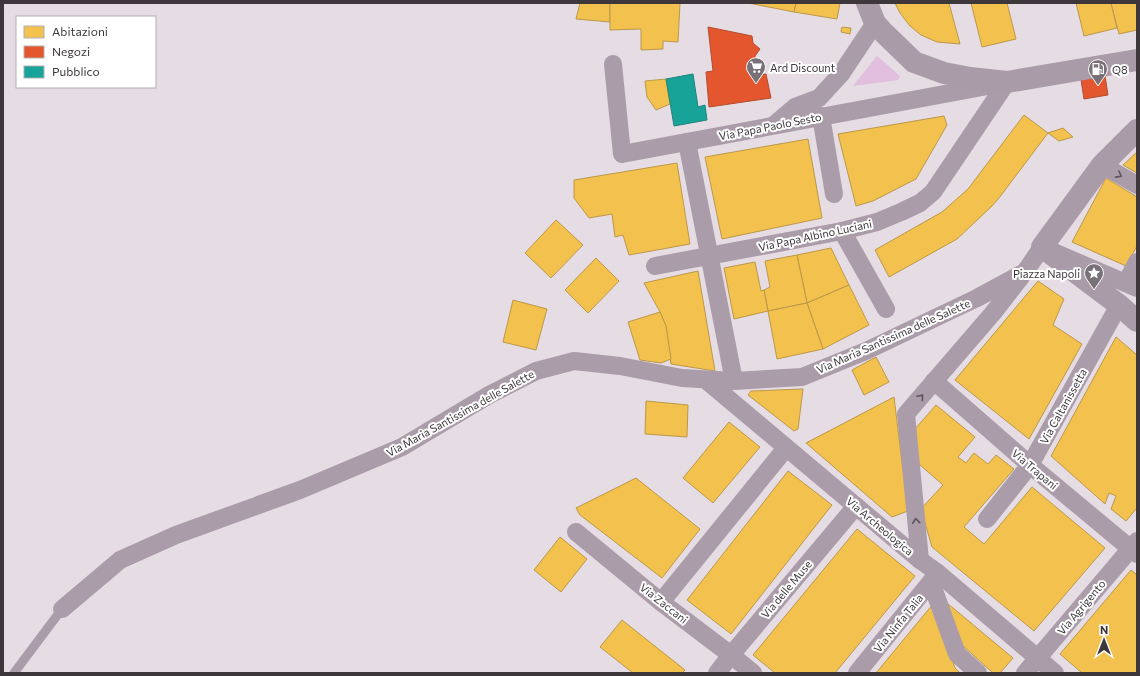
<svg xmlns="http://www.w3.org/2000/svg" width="1140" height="676" font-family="Commissioner,sans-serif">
<rect width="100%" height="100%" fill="#e5dce4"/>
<polygon fill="#e1bedd" points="877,56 900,76 898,80 853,86"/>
<g fill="#f2c14e" stroke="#bc9849">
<polygon points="580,3 610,3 610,22 576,19"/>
<polygon points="610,3 680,3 678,42 663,41 663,49 641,50 641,29 610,30"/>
<polygon points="748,3 796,3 794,12"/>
<polygon points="796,3 840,3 837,19 794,12"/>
<polygon points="895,3 949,3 960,44 937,42 921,35 910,26 900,13"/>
<polygon points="971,3 1007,3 1016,39 982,47"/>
<polygon points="1076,3 1111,3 1117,28 1084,36"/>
<polygon points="1111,3 1137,3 1137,30 1119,34"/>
<polygon points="842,27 851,28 850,34 841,32"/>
<polygon points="666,79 670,104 656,110 647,97 645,81"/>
<polygon points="1024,115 1048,133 999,198 992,206 957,239 889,277 875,250 942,212 968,189"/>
<polygon points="944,116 947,125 916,179 873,201 856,206 838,134"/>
<polygon points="1063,128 1073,137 1059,141 1048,133"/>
<polygon points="808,139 822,218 722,239 705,157"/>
<polygon points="1137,152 1137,173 1123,165"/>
<polygon points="677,163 690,244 629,255 623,235 615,237 612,214 589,218 574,198 574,180"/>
<polygon points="1106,178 1137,197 1137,246 1126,266 1072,242"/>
<polygon points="556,220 583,245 551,278 525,253"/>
<polygon points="831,248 849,285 807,303 797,255"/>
<polygon points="797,255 807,303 768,311 764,290 770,287 765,261"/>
<polygon points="596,258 619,281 588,313 565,290"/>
<polygon points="755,262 761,291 764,290 768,311 734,319 724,268"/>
<polygon points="698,271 715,371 671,364 666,326 660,312 644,283"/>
<polygon points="1038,281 1064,299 1053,325 1082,344 1029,439 955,380"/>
<polygon points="849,285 869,325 823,349 807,303"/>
<polygon points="513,300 547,309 536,350 503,342"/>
<polygon points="807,303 823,349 777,359 768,311"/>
<polygon points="660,312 666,326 671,359 661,363 640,360 628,322"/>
<polygon points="1116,337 1137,355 1137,508 1126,521 1111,509 1116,496 1109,493 1105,504 1051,456"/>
<polygon points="876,357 889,382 864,395 852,370"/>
<polygon points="803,389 798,429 794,431 748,395 751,391"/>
<polygon points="894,397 908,511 892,517 806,443"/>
<polygon points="646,401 688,405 687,437 645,434"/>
<polygon points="936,405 975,437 958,457 966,463 974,453 988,464 996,455 1014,469 964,527 984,544 1032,487 1105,548 1034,631 932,547 921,509 943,485 919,464 914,430"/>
<polygon points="729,422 760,447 713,503 683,478"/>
<polygon points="788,471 832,505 731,634 687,600"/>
<polygon points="636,478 700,529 662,578 580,515 576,508"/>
<polygon points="857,529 915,576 835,673 775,673 753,655"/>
<polygon points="560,537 587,559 561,592 534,570"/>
<polygon points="1131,570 1137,575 1137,673 1082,673 1060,654"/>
<polygon points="941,598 1013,658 1000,673 993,673 963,646"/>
<polygon points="933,604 955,668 960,673 876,673"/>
<polygon points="622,620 685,670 682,673 633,673 600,647"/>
</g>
<g fill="#e4572e" stroke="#b24d32">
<polygon points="708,27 752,36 753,43 760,49 755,56 757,68 751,68 752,75 766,74 771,98 709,107 706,72 713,71"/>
<polygon points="1105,76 1108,95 1084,99 1081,80"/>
</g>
<polygon fill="#17a398" stroke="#22837c" points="693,74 698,107 705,105 707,120 674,126 666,79"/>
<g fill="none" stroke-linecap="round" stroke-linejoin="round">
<polyline stroke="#ab9ca9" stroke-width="9" points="14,673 62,609"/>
<g stroke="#ab9ca9" stroke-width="18">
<polyline points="613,64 622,154 993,85"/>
<polyline points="821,116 834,194"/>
<polyline points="775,124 795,107 819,98 841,74 875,23"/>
<polyline points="687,142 734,381"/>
<polyline points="1102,165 1137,185"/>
<polyline points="842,231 886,309"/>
<polyline points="655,266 842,231 877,222 901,212 920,203 933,192 1007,82"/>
<polyline points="1126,283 1137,262"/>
<polyline points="706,380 920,560 938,573 1055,673"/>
<polyline points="934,381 1030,465 1137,554"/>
<polyline points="987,519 1030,465 1119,305"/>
<polyline points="576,532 661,602 731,655 753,673"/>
<polyline points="920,560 906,414 993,313 1021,277"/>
<polyline points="931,582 957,654 978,673"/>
<polyline points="661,602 786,448"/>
<polyline points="62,609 120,560 176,535 300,490 402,447 489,395 536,371 574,361 620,366 682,378 734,381 802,377 866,351 977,298 1025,272 1042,247 1137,288"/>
<polyline points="717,673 731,655 856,506"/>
<polyline points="857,673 938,573"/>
<polyline points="1025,673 1137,541"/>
</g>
<g stroke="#aa9ba8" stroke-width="22">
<polyline points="867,3 875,23 884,33 914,62 944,73 970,78 1007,82 1137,60"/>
<polyline points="1137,130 1102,165 1042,247 1119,305 1137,321"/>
</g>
</g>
<defs><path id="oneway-chevron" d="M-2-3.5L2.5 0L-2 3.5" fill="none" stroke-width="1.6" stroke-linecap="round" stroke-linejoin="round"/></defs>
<g stroke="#5e555d">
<use href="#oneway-chevron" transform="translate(1119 175) rotate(29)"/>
<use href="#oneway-chevron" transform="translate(921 397) rotate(-49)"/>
<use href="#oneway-chevron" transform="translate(916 521) rotate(-96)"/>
</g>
<defs>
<symbol id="supermarket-pin" viewBox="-11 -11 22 30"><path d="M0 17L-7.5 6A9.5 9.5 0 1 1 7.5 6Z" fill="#787177" stroke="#fff"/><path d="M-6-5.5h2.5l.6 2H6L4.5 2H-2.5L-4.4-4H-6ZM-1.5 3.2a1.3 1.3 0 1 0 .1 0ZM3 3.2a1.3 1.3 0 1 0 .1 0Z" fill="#fff"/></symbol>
<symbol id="fuel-pin" viewBox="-11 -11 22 30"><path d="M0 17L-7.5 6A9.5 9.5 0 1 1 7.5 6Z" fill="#787177" stroke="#fff"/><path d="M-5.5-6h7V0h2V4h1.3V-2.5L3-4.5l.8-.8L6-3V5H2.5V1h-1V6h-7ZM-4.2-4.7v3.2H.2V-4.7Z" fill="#fff"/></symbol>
<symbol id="sight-pin" viewBox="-11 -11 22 30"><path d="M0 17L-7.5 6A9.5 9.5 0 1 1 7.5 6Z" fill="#787177" stroke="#fff"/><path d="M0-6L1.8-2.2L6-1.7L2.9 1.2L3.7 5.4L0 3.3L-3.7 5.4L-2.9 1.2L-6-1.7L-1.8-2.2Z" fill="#fff"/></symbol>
</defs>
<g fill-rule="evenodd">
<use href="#supermarket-pin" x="745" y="56" width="22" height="30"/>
<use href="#fuel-pin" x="1087" y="58" width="22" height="30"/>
<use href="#sight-pin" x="1083" y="262" width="22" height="30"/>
</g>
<g text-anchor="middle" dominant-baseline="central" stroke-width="4" stroke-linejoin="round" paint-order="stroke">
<g font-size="11" fill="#3d373c" stroke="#fff" text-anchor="start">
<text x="770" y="67">Ard Discount</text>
<text x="1112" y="69">Q8</text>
<text x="1080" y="273" text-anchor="end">Piazza Napoli</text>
</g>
<g font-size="11" fill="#3d373c" stroke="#fff">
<text transform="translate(770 126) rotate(-11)">Via Papa Paolo Sesto</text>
<text transform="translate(815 235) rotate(-12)">Via Papa Albino Luciani</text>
<text transform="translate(893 336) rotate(-24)">Via Maria Santissima delle Salette</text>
<text transform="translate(1063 406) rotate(-61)">Via Caltanissetta</text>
<text transform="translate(460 413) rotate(-29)">Via Maria Santissima delle Salette</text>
<text transform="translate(1035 469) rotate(40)">Via Trapani</text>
<text transform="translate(880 526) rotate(40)">Via Archeologica</text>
<text transform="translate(786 589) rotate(-50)">Via delle Muse</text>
<text transform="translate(664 603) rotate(38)">Via Zaccani</text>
<text transform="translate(1081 607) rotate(-50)">Via Agrigento</text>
<text transform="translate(898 623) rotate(-51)">Via Ninfa Talia</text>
</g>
</g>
<rect width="1140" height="676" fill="none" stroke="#3d373c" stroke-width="8"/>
<rect x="16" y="16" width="140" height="72" fill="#ffffff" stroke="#b1afb1"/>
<rect x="24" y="26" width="20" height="12" fill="#f2c14e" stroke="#b1afb1"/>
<text x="52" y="36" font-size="12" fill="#3d373c">Abitazioni</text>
<rect x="24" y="46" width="20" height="12" fill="#e4572e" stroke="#b1afb1"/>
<text x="52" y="56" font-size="12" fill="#3d373c">Negozi</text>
<rect x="24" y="66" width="20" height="12" fill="#17a398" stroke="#b1afb1"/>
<text x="52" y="76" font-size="12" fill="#3d373c">Pubblico</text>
<g transform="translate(1104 640)" stroke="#ffffff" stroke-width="3" paint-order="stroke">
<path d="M0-3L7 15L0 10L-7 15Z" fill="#3d373c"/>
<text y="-6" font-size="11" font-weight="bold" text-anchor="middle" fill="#3d373c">N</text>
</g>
</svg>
